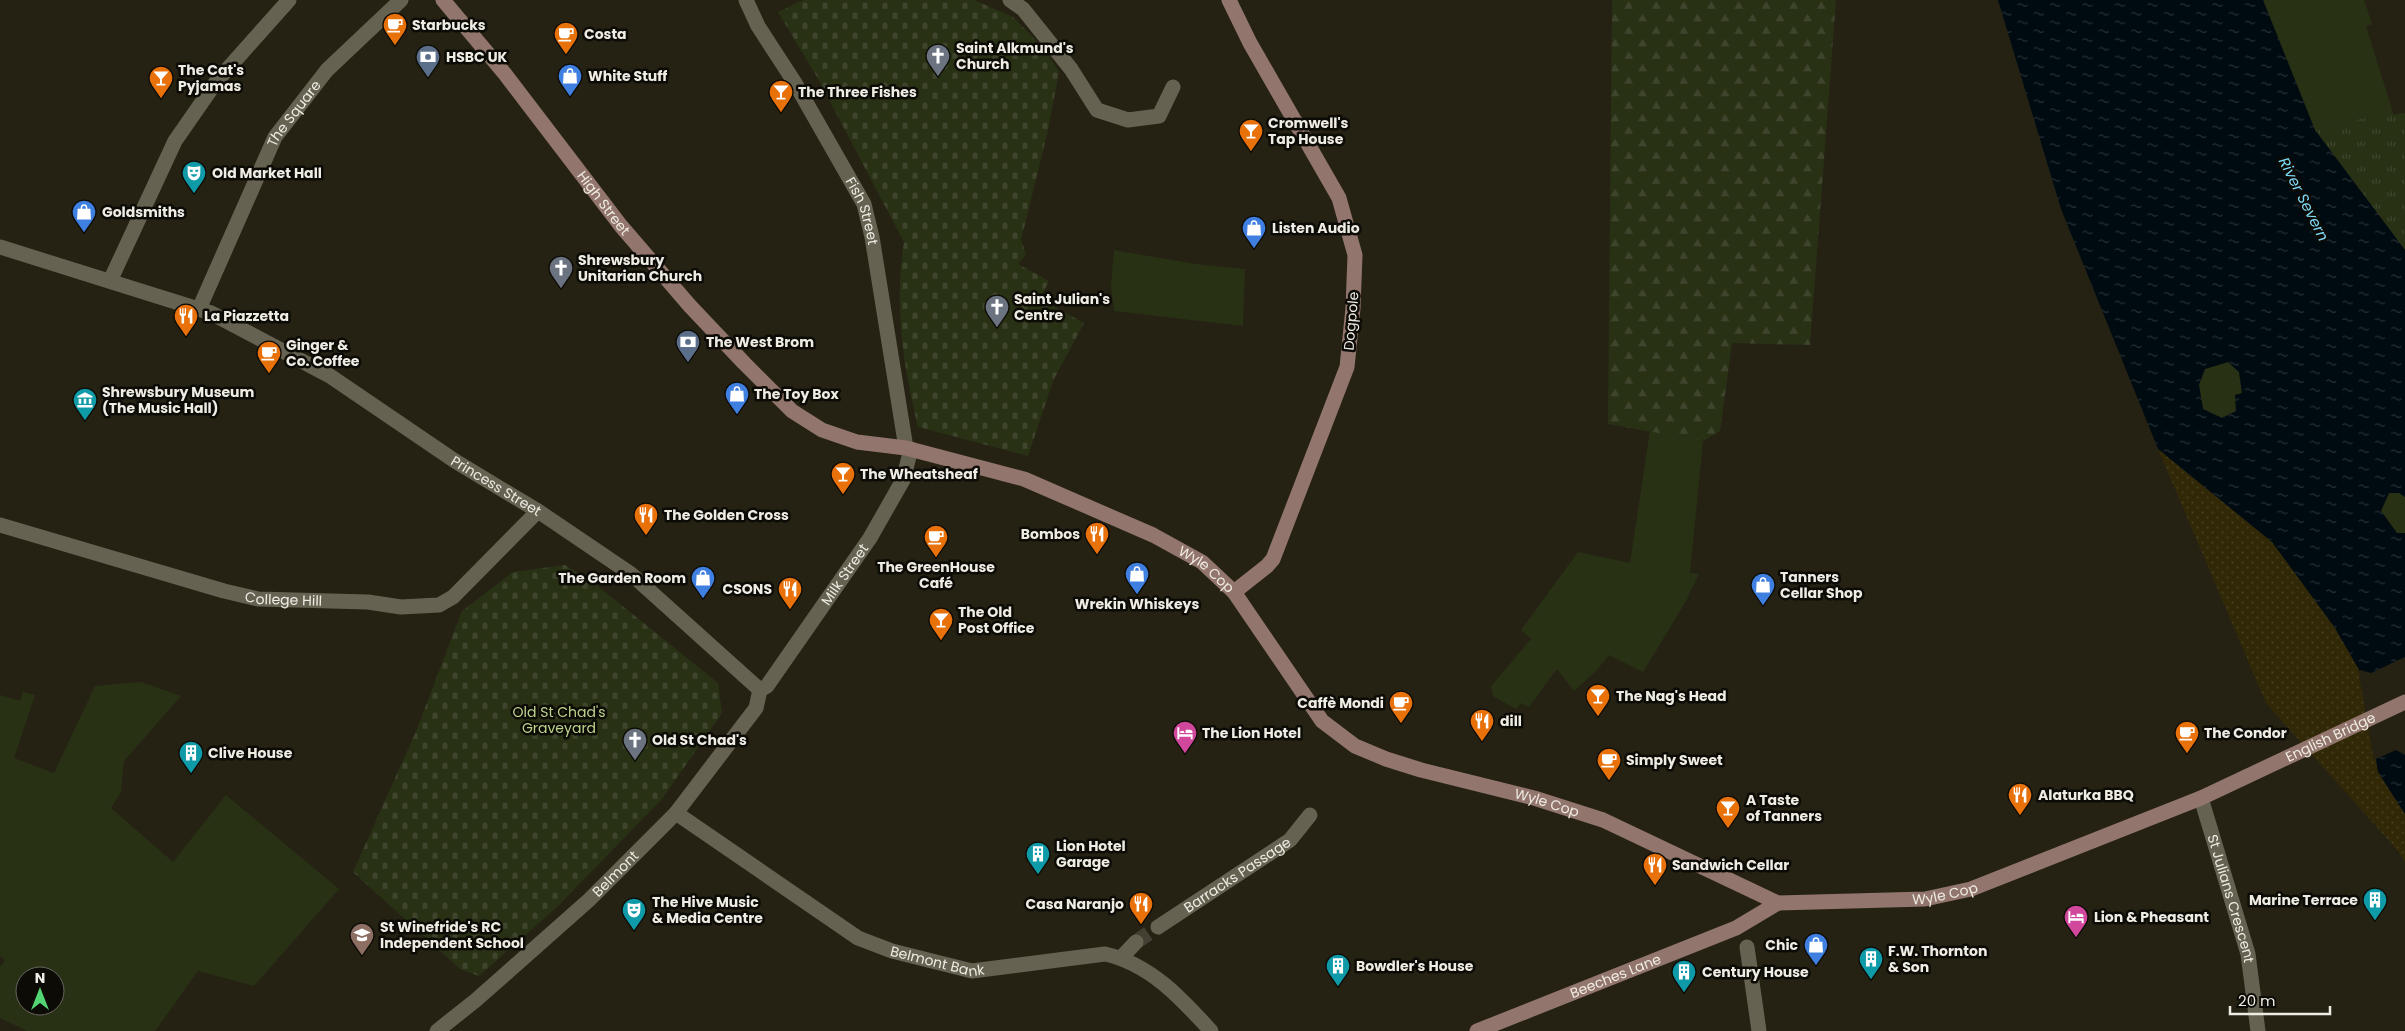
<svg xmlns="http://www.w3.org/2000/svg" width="2405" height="1031" font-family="Poppins,sans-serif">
<defs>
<pattern id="forest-firs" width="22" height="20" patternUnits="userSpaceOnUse" patternTransform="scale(1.25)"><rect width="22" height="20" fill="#293115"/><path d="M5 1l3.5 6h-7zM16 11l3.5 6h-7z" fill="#3e452c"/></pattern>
<pattern id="sand-dots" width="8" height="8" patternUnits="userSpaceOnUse" patternTransform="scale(1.25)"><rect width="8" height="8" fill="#312807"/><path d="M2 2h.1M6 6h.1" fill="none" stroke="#453d1f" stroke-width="1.8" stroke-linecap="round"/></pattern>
<pattern id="cemetery-stones" width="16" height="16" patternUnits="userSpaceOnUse" patternTransform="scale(1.25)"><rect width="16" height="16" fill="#293115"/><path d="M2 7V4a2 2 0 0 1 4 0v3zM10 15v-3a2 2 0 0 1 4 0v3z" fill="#3e452c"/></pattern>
<pattern id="park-tufts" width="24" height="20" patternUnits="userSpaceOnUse" patternTransform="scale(1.25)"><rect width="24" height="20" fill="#293115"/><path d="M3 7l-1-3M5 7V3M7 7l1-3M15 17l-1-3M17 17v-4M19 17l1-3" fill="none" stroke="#3e452c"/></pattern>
<pattern id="water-ripples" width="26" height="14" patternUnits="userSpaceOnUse" patternTransform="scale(1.25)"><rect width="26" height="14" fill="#000b11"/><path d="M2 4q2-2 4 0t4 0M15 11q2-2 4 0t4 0" fill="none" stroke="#262f34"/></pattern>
</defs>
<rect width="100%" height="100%" fill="#252214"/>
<g fill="#293115" fill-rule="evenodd">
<polygon points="2263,0 2364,0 2372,24 2366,26 2394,116 2353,120 2315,130"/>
<polygon points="1114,250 1195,264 1245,269 1243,326 1114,311 1111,286"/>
<polygon points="2228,362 2239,372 2242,394 2235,395 2236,411 2222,418 2203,409 2199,385 2205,369"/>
<polygon points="1650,431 1703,441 1690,573 1699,574 1685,603 1643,672 1609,655 1596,671 1574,691 1557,669 1529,707 1521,703 1516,709 1493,696 1491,686 1531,639 1521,630 1578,552 1630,563"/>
<polygon points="2389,493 2399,493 2405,497 2405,533 2397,533 2381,511"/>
<path d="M141,682L181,696L124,761L121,792L111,808L173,862L226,795L339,889L254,986L198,971L155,1031H27L0,1018V967L5,960L0,956V695L20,701L23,692L35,695L14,758L54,773L95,686ZM25,976H55V1006H25Z"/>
</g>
<polygon fill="url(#forest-firs)" points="1612,0 1836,0 1810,345 1732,343 1720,431 1703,441 1608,424"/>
<polygon fill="url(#sand-dots)" points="2158,449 2272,542 2335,628 2362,675 2378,772 2405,814 2405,863 2399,852 2266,703"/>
<g fill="url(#cemetery-stones)">
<path d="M803,0H974L1013,17L1045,50L1059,72L1048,130L1021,240L1026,254L1018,264L1049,281L1040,299L1084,323L1053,381L1028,456L918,427C903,365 894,305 904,242L817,77L778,12Z"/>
<polygon points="565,565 589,579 718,683 722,713 662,799 557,907 479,976 460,969 353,872 417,729 462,611 513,572"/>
</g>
<polygon fill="url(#park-tufts)" points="2405,113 2405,250 2315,130 2353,120"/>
<path fill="url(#water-ripples)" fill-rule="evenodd" d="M1998,0H2263L2315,130L2405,250V497L2399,493H2389L2381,511L2397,533H2405V814L2378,772L2362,675L2335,628L2272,542L2158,449L2061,209ZM2228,362L2239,372L2242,393L2235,395L2236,411L2222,418L2203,409L2199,385L2205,369Z"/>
<polygon fill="#252214" points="2405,657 2405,755 2396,750 2374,760 2359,675 2360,670 2371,673"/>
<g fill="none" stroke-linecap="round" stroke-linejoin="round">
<polyline stroke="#434033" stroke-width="15" stroke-dasharray="15 8" stroke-linecap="butt" points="1136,942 1158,927"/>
<g stroke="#666252" stroke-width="15">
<path id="s1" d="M746,0L758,26L795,83L864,204L872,237L906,448"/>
<polyline points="1010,0 1023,9 1071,69 1097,110 1128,120 1159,116 1173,87"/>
<path id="s2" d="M0,247L211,313L330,376L455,461L538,511L631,574L760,690"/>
<polyline points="110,281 175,141 216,82 289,0"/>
<path id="s3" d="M199,309L275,137L327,70L401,0"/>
<path id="s4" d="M0,525L224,591L258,599L368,602L401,607L439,605L453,597L538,511"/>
<path id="s5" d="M760,690L767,686L870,538L903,480L911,449"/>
<path id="s6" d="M2201,798L2248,954L2258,1031"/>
<path id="s7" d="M676,813L858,938L892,951L972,971L1105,954C1150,964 1181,998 1211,1031"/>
<path id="s8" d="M1158,927L1290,840L1310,815"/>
<polyline points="1747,947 1759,1031"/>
<polyline points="1121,958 1136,942"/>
<path id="s9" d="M437,1031L476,1000L589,900L676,813L756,708L760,690"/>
</g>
<g stroke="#92756c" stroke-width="15">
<path id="s10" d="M443,0L505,74L621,226L690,306L744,363L792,411L822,430L857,442L906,448L1024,479L1153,535L1202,562L1234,592L1322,721L1355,746L1386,759L1421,770L1534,798L1603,820L1778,903L1925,899L1971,889L2201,798L2405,702"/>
<polyline points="1229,0 1250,43 1339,198 1355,255 1353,308 1347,367 1273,559 1267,566 1234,592"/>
<path id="s11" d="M1477,1031L1736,928L1778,903"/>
</g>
</g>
<defs>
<symbol id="cafe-pin" viewBox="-11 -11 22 30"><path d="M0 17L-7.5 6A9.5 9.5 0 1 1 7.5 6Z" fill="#e8710a" stroke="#0d0b06"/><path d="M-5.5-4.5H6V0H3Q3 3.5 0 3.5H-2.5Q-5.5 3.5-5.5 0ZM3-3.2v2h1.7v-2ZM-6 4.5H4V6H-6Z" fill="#fff"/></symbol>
<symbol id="church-pin" viewBox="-11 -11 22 30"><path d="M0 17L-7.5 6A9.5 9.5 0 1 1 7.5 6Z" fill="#6b7280" stroke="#0d0b06"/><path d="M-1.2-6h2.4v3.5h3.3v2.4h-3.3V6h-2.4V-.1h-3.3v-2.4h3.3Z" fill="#fff"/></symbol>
<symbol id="bank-pin" viewBox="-11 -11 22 30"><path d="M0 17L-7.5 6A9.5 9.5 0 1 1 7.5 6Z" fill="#5c6f8a" stroke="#0d0b06"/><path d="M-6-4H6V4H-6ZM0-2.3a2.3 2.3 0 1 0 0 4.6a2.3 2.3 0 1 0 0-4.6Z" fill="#fff"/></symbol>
<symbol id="shop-pin" viewBox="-11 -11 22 30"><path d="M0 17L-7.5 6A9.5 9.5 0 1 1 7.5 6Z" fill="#3f7fe0" stroke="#0d0b06"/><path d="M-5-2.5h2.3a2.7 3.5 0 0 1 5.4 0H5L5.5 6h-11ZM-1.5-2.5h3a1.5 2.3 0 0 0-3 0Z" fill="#fff"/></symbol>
<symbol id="bar-pin" viewBox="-11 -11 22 30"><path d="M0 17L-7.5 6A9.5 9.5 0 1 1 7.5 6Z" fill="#e8710a" stroke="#0d0b06"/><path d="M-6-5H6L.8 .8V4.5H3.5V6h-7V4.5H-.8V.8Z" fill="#fff"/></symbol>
<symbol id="theatre-pin" viewBox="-11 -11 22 30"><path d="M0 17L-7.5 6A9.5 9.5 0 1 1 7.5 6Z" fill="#0f9aa8" stroke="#0d0b06"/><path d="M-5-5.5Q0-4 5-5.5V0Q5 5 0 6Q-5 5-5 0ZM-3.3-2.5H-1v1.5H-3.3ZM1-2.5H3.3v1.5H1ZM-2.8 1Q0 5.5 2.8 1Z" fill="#fff"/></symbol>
<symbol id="restaurant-pin" viewBox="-11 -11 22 30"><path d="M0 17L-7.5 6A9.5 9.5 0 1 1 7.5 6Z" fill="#e8710a" stroke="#0d0b06"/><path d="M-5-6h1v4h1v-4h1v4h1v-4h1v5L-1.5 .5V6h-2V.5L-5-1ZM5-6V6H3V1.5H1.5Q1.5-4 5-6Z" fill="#fff"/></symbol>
<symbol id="museum-pin" viewBox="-11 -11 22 30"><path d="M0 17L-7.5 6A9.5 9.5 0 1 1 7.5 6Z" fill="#0f9aa8" stroke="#0d0b06"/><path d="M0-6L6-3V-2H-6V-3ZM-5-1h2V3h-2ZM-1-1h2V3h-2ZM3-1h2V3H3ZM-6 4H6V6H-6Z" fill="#fff"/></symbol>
<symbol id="hotel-pin" viewBox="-11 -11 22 30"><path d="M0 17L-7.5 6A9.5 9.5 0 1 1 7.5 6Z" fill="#d1479c" stroke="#0d0b06"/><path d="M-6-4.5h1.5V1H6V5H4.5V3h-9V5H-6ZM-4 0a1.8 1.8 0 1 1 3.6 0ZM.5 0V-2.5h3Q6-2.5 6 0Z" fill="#fff"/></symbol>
<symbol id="building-pin" viewBox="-11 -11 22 30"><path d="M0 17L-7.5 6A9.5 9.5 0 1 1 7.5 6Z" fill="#0f9aa8" stroke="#0d0b06"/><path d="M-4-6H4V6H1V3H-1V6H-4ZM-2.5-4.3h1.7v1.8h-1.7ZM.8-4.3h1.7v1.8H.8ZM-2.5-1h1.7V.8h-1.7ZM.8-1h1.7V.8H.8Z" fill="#fff"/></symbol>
<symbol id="school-pin" viewBox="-11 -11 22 30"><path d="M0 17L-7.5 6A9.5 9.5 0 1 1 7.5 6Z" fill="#8d6e63" stroke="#0d0b06"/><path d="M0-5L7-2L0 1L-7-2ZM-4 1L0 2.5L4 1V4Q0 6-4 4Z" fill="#fff"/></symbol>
</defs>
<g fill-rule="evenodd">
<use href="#cafe-pin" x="381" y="11" width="28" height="38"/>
<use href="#cafe-pin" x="552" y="20" width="28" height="38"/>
<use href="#church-pin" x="924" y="42" width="28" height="38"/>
<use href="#bank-pin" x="414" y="43" width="28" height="38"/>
<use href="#shop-pin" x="556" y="62" width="28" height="38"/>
<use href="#bar-pin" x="147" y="64" width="28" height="38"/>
<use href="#bar-pin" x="767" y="78" width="28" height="38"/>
<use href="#bar-pin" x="1237" y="117" width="28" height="38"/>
<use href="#theatre-pin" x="180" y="159" width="28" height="38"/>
<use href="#shop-pin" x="70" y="198" width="28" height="38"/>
<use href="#shop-pin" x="1240" y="214" width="28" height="38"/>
<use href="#church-pin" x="547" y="254" width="28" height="38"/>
<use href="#church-pin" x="983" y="293" width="28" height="38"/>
<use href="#restaurant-pin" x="172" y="302" width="28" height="38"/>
<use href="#bank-pin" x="674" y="328" width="28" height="38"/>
<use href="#cafe-pin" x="255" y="339" width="28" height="38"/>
<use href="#shop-pin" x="723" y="380" width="28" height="38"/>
<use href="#museum-pin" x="71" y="386" width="28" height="38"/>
<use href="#bar-pin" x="829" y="460" width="28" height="38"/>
<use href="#restaurant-pin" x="632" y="501" width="28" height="38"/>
<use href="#restaurant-pin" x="1083" y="520" width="28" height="38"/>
<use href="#cafe-pin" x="922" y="523" width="28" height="38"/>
<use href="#shop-pin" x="1123" y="560" width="28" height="38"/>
<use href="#shop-pin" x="689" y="564" width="28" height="38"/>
<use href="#shop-pin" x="1749" y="571" width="28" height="38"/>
<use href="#restaurant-pin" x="776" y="575" width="28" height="38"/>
<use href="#bar-pin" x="927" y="606" width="28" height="38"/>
<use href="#bar-pin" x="1584" y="682" width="28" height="38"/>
<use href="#cafe-pin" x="1387" y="689" width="28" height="38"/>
<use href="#restaurant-pin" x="1468" y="707" width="28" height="38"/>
<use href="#hotel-pin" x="1171" y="719" width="28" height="38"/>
<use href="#cafe-pin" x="2173" y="719" width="28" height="38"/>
<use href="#church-pin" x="621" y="726" width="28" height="38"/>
<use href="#building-pin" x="177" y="739" width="28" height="38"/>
<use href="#cafe-pin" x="1595" y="746" width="28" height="38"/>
<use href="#restaurant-pin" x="2006" y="781" width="28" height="38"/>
<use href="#bar-pin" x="1714" y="794" width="28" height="38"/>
<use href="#building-pin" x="1024" y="840" width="28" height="38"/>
<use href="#restaurant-pin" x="1641" y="851" width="28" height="38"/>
<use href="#building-pin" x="2361" y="886" width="28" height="38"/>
<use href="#restaurant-pin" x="1127" y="890" width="28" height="38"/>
<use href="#theatre-pin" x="620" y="896" width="28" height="38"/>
<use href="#hotel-pin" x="2062" y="903" width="28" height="38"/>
<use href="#school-pin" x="348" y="921" width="28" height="38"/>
<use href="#shop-pin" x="1802" y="931" width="28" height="38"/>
<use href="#building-pin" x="1857" y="945" width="28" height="38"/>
<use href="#building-pin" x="1324" y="952" width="28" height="38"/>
<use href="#building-pin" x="1670" y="958" width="28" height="38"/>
</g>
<g text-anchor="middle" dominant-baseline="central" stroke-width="5" stroke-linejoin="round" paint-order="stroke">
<g font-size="14" font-weight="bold" fill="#efece4" stroke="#0d0b06" text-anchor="start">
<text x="412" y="25">Starbucks</text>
<text x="584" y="34">Costa</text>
<text x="956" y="48">Saint Alkmund's<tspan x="956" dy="16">Church</tspan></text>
<text x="446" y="57">HSBC UK</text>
<text x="178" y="70">The Cat's<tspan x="178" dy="16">Pyjamas</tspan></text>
<text x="588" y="76">White Stuff</text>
<text x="798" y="92">The Three Fishes</text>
<text x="1268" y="123">Cromwell's<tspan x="1268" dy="16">Tap House</tspan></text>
<text x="212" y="173">Old Market Hall</text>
<text x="102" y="212">Goldsmiths</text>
<text x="1272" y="228">Listen Audio</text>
<text x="578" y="260">Shrewsbury<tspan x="578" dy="16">Unitarian Church</tspan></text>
<text x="1014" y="299">Saint Julian's<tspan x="1014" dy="16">Centre</tspan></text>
<text x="204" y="316">La Piazzetta</text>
<text x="706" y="342">The West Brom</text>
<text x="286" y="345">Ginger &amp;<tspan x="286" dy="16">Co. Coffee</tspan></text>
<text x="102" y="392">Shrewsbury Museum<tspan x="102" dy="16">(The Music Hall)</tspan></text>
<text x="754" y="394">The Toy Box</text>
<text x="860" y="474">The Wheatsheaf</text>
<text x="664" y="515">The Golden Cross</text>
<text x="1080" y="534" text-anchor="end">Bombos</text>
<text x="936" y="567" text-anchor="middle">The GreenHouse<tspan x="936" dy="16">Café</tspan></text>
<text x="1780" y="577">Tanners<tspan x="1780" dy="16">Cellar Shop</tspan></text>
<text x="686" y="578" text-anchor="end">The Garden Room</text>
<text x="772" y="589" text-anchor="end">CSONS</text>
<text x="1137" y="604" text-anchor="middle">Wrekin Whiskeys</text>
<text x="958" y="612">The Old<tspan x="958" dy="16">Post Office</tspan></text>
<text x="1616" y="696">The Nag's Head</text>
<text x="1384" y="703" text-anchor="end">Caffè Mondi</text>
<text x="1500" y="721">dill</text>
<text x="1202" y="733">The Lion Hotel</text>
<text x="2204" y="733">The Condor</text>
<text x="652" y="740">Old St Chad's</text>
<text x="208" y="753">Clive House</text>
<text x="1626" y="760">Simply Sweet</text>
<text x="2038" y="795">Alaturka BBQ</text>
<text x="1746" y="800">A Taste<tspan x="1746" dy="16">of Tanners</tspan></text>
<text x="1056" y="846">Lion Hotel<tspan x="1056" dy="16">Garage</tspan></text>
<text x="1672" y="865">Sandwich Cellar</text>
<text x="2358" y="900" text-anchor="end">Marine Terrace</text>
<text x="652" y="902">The Hive Music<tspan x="652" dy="16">&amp; Media Centre</tspan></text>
<text x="1124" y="904" text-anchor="end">Casa Naranjo</text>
<text x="2094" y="917">Lion &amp; Pheasant</text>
<text x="380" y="927">St Winefride's RC<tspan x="380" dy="16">Independent School</tspan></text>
<text x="1798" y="945" text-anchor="end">Chic</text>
<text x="1888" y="951">F.W. Thornton<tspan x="1888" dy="16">&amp; Son</tspan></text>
<text x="1356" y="966">Bowdler's House</text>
<text x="1702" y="972">Century House</text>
</g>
<g font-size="14" fill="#efece4" stroke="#0d0b06">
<text stroke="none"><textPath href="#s3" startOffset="218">The Square</textPath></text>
<text stroke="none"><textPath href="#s10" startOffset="259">High Street</textPath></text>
<text stroke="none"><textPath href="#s1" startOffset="242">Fish Street</textPath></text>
<text transform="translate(1351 321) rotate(-85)">Dogpole</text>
<text stroke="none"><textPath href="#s2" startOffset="555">Princess Street</textPath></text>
<text stroke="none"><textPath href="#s10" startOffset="988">Wyle Cop</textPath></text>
<text stroke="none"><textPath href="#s5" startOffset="144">Milk Street</textPath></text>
<text stroke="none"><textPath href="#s4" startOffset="294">College Hill</textPath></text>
<text stroke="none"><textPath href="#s10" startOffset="2259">English Bridge</textPath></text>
<text stroke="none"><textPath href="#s10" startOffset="1422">Wyle Cop</textPath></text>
<text stroke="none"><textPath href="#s9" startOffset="238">Belmont</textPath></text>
<text stroke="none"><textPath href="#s8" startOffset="95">Barracks Passage</textPath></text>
<text stroke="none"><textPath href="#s10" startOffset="1842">Wyle Cop</textPath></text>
<text stroke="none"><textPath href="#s6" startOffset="105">St Julians Crescent</textPath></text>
<text stroke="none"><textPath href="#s7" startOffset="304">Belmont Bank</textPath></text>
<text stroke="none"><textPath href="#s11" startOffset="149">Beeches Lane</textPath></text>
</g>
<g font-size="14" fill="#bdd38b" stroke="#0d0b06">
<text x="559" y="712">Old St Chad's<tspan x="559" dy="16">Graveyard</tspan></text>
</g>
<g font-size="15" font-style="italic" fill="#7fdaf8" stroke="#0d0b06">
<text transform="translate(2304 199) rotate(63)">River Severn</text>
</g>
</g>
<g transform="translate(40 991)"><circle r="24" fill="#0d0b06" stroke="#67655f"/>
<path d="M0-4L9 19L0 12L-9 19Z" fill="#52d673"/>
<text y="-8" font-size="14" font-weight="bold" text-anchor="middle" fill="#efece4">N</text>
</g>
<path d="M2230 1006v8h100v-8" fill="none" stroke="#efece4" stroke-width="2.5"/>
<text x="2238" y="1006" font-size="15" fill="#efece4" stroke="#0d0b06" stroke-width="4" paint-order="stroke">20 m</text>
</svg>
